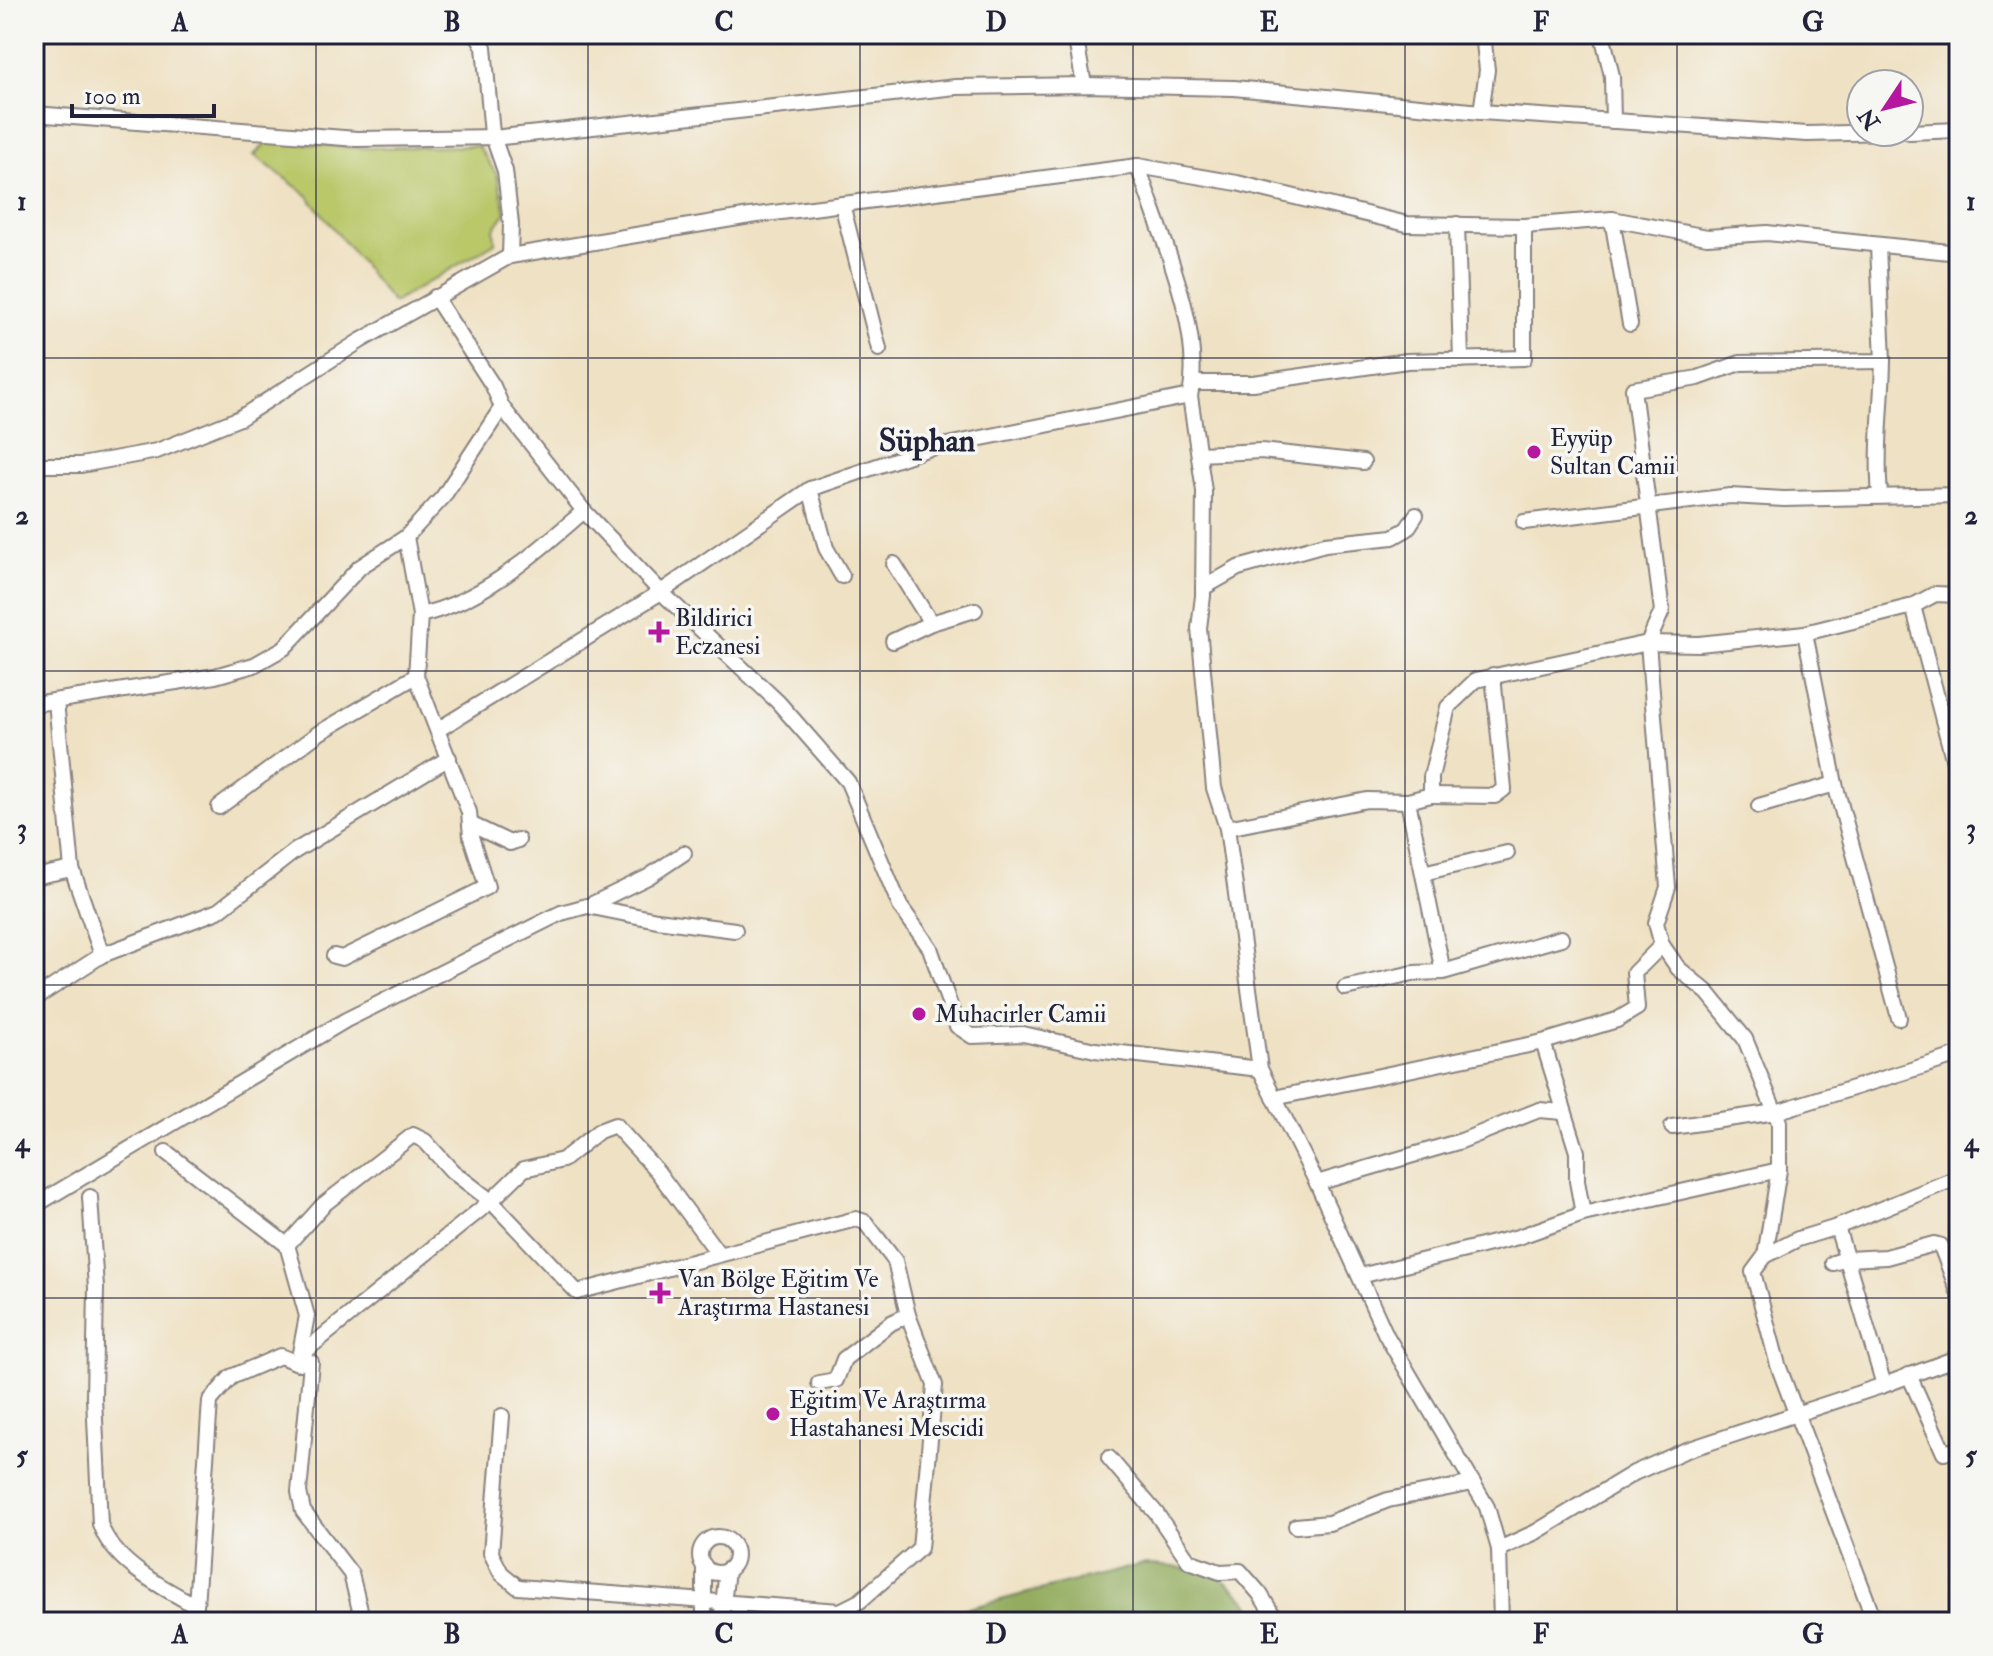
<svg xmlns="http://www.w3.org/2000/svg" width="1993" height="1656" font-family="'IM FELL Double Pica',serif">
<rect width="100%" height="100%" fill="#f6f6f2"/>
<filter id="ink" filterUnits="userSpaceOnUse"><feTurbulence type="fractalNoise" baseFrequency=".0125" numOctaves="2"/><feDisplacementMap in="SourceGraphic" scale="16" xChannelSelector="R" yChannelSelector="G"/><feConvolveMatrix kernelMatrix="1 2 1 2 8 2 1 2 1" color-interpolation-filters="sRGB"/></filter>
<filter id="wash" filterUnits="userSpaceOnUse"><feTurbulence type="fractalNoise" baseFrequency=".006" numOctaves="4" result="noise"/><feDisplacementMap in="SourceGraphic" scale="32" xChannelSelector="R" yChannelSelector="G"/><feGaussianBlur stdDeviation="1.8" result="paint"/><feColorMatrix in="noise" values="0 0 0 0 0 0 0 0 0 0 0 0 0 0 0 0 0 1.4 0 .05"/><feComposite in="paint" operator="in"/></filter>
<g filter="url(#wash)">
<rect width="100%" height="100%" fill="#efe1c3"/>
<polygon fill="#bac86a" stroke="#6e7552" stroke-width="2" points="269,141 362,148 478,146 497,175 506,212 494,229 495,243 393,303 307,195 254,155"/>
<path fill="#93ac5e" stroke="#5a674c" stroke-width="2" d="M1143,1564C1205,1571 1225,1566 1262,1622H913Z"/>
</g>
<g filter="url(#ink)">
<g fill="none" stroke-linecap="round" stroke-linejoin="round">
<defs>
<g id="minor">
<polyline points="477,34 484,47 492,134 505,171 511,224 510,256"/>
<polyline points="1075,34 1084,85"/>
<polyline points="1602,34 1612,76 1613,121"/>
<polyline points="1481,112 1487,70 1483,34"/>
<polyline points="34,114 357,139 502,137 956,87 1084,85 1234,88 1481,112 1807,134 1892,132"/>
<polyline points="1909,132 1959,130"/>
<path d="M1138,166C1159,232 1204,327 1190,396L1204,491L1203,596L1199,628L1214,788L1227,828L1260,1069L1317,1183L1386,1335L1487,1507L1499,1549L1501,1622"/>
<polyline points="842,204 879,349"/>
<polyline points="1612,219 1630,324"/>
<polyline points="1457,224 1461,360"/>
<polyline points="1192,383 1253,383 1407,361 1524,358 1524,226"/>
<polyline points="502,407 584,511 661,592 778,702 848,782 900,906 930,948 957,1026 972,1036 1023,1034 1095,1050 1260,1069"/>
<polyline points="1199,454 1261,451 1363,462"/>
<polyline points="34,465 81,465 157,451 240,418 360,341 510,256 750,216 1138,166 1237,183 1407,224 1524,226 1612,219 1707,237 1767,233 1959,253"/>
<polyline points="810,489 826,548 842,576"/>
<path d="M1880,496C1876,451 1882,407 1883,361"/>
<polyline points="1524,522 1730,496 1784,499 1959,495"/>
<polyline points="894,564 931,623"/>
<polyline points="1203,588 1238,568 1325,544 1393,537 1407,529 1416,515"/>
<polyline points="1913,606 1959,781"/>
<path d="M420,615C484,601 536,552 584,511"/>
<polyline points="1805,633 1835,784 1899,1018"/>
<polyline points="893,641 931,623 975,610"/>
<polyline points="56,701 72,869 102,955"/>
<polyline points="34,704 215,676 254,665 284,648 360,567 406,537 443,497 502,407 493,386 435,297"/>
<polyline points="439,729 661,592 810,489 927,449 1190,396"/>
<polyline points="1431,795 1495,796 1504,789 1493,675"/>
<polyline points="1759,806 1835,784"/>
<polyline points="219,807 319,733 416,676"/>
<polyline points="470,824 510,843 518,840"/>
<polyline points="1227,828 1367,800 1408,801"/>
<polyline points="1423,873 1507,853"/>
<polyline points="34,877 72,869"/>
<polyline points="588,906 648,877 684,853"/>
<polyline points="334,956 342,958 487,887 471,837 469,812 416,676 420,615 406,537"/>
<polyline points="1443,972 1408,801 1431,795 1431,777 1448,707 1476,680 1648,643 1699,644 1805,633 1913,606 1935,594 1959,595"/>
<polyline points="1345,988 1413,973 1443,972 1561,938"/>
<polyline points="34,999 102,955 218,911 295,851 449,758"/>
<polyline points="1543,1042 1577,1152 1577,1181 1583,1214"/>
<polyline points="1274,1098 1543,1042 1617,1020 1637,1008 1634,973 1662,945"/>
<polyline points="1672,1127 1776,1112 1959,1055"/>
<polyline points="166,1152 287,1245 307,1316 298,1363 311,1362 299,1492 303,1511 351,1574 363,1622"/>
<polyline points="1317,1183 1461,1141 1539,1110 1563,1112"/>
<path d="M90,1197L96,1288L94,1398L100,1524C113,1563 162,1587 196,1606V1622"/>
<polyline points="34,1206 346,1020 561,913 587,906 657,920 735,930"/>
<polyline points="1837,1227 1884,1385"/>
<polyline points="287,1245 323,1205 413,1135 425,1141 452,1171 491,1201 577,1292 856,1219 865,1222 895,1261 908,1315 935,1385 920,1548 860,1601 840,1611 518,1587 501,1573 491,1553 502,1416"/>
<polyline points="1765,1256 1798,1239 1837,1227 1959,1177"/>
<polyline points="1833,1263 1847,1259 1886,1257 1934,1244 1941,1246 1959,1294"/>
<polyline points="1360,1276 1518,1237 1583,1214 1779,1170"/>
<polyline points="300,1355 491,1201 524,1169 563,1160 599,1131 615,1125 657,1171 718,1253"/>
<polyline points="1909,1375 1944,1453 1959,1449"/>
<polyline points="819,1383 836,1380 844,1359 891,1323 908,1315"/>
<polyline points="1109,1458 1156,1513 1189,1561 1220,1572 1240,1571 1260,1594 1277,1622"/>
<polyline points="1296,1526 1329,1523 1388,1500 1473,1483"/>
<circle cx="718" cy="1555" r="18"/>
<polyline points="1499,1549 1536,1532 1634,1473 1684,1451 1884,1385 1959,1357"/>
<polyline points="196,1606 210,1401 231,1377 280,1356 298,1363"/>
<polyline points="704,1622 704,1565"/>
<polyline points="721,1622 727,1570"/>
<polyline points="737,1622 739,1604"/>
<polyline points="1875,1622 1778,1365 1753,1272 1765,1256 1779,1170 1779,1122 1745,1039 1708,993 1678,968 1662,945 1656,923 1668,887 1648,643 1662,611 1633,389 1698,378 1740,363 1883,361 1878,246"/>
</g>
</defs>
<use href="#minor" stroke="#88827f" stroke-width="18"/>
<use href="#minor" stroke="#fff" stroke-width="14"/>
</g>
</g>
<path fill="none" stroke="#22223b" stroke-width="2" stroke-opacity="0.55" d="M316,34V1622M588,34V1622M860,34V1622M1133,34V1622M1405,34V1622M1677,34V1622M34,358H1959M34,671H1959M34,985H1959M34,1298H1959"/>
<g fill="#b5179e" stroke="#f6f6f2" stroke-width="3">
<circle cx="1534" cy="452" r="8"/>
<path d="M655 620h8v8h8v8h-8v8h-8v-8h-8v-8h8z"/>
<circle cx="919" cy="1014" r="8"/>
<path d="M656 1281h8v8h8v8h-8v8h-8v-8h-8v-8h8z"/>
<circle cx="773" cy="1414" r="8"/>
</g>
<g text-anchor="middle" dominant-baseline="central" stroke-width="7" stroke-linejoin="round" paint-order="stroke">
<g font-size="24" fill="#22223b" stroke="#f6f6f2" text-anchor="start">
<text x="1550" y="438">Eyyüp<tspan x="1550" dy="28">Sultan Camii</tspan></text>
<text x="675" y="618">Bildirici<tspan x="675" dy="28">Eczanesi</tspan></text>
<text x="935" y="1014">Muhacirler Camii</text>
<text x="678" y="1279">Van Bölge Eğitim Ve<tspan x="678" dy="28">Araştırma Hastanesi</tspan></text>
<text x="789" y="1400">Eğitim Ve Araştırma<tspan x="789" dy="28">Hastahanesi Mescidi</tspan></text>
</g>
<g font-size="32" font-weight="bold" fill="#22223b" stroke="#f6f6f2">
<text x="927" y="441">Süphan</text>
</g>
</g>
<rect width="1993" height="1656" fill="none" stroke="#f6f6f2" stroke-width="88"/>
<g transform="translate(1885 108) rotate(235)"><circle r="38" fill="#f6f6f2" stroke="#a1a1a9" stroke-width="2"/>
<path d="M0-6L14 30L0 20L-14 30Z" fill="#b5179e"/>
<text y="-12" font-size="22" font-weight="bold" text-anchor="middle" fill="#22223b">N</text>
</g>
<path d="M72 104v12h142v-12" fill="none" stroke="#22223b" stroke-width="4"/>
<text x="84" y="104" font-size="24" fill="#22223b" stroke="#f6f6f2" stroke-width="6" paint-order="stroke">100 m</text>
<rect x="44" y="44" width="1905" height="1568" fill="none" stroke="#22223b" stroke-width="3"/>
<g font-size="26" text-anchor="middle" font-weight="bold" fill="#22223b">
<text x="180" y="31">A</text>
<text x="452" y="31">B</text>
<text x="724" y="31">C</text>
<text x="996" y="31">D</text>
<text x="1269" y="31">E</text>
<text x="1541" y="31">F</text>
<text x="1813" y="31">G</text>
<text x="22" y="210">1</text>
<text x="1971" y="210">1</text>
<text x="22" y="524">2</text>
<text x="1971" y="524">2</text>
<text x="22" y="837">3</text>
<text x="1971" y="837">3</text>
<text x="22" y="1151">4</text>
<text x="1971" y="1151">4</text>
<text x="22" y="1464">5</text>
<text x="1971" y="1464">5</text>
<text x="180" y="1643">A</text>
<text x="452" y="1643">B</text>
<text x="724" y="1643">C</text>
<text x="996" y="1643">D</text>
<text x="1269" y="1643">E</text>
<text x="1541" y="1643">F</text>
<text x="1813" y="1643">G</text>
</g>
</svg>
